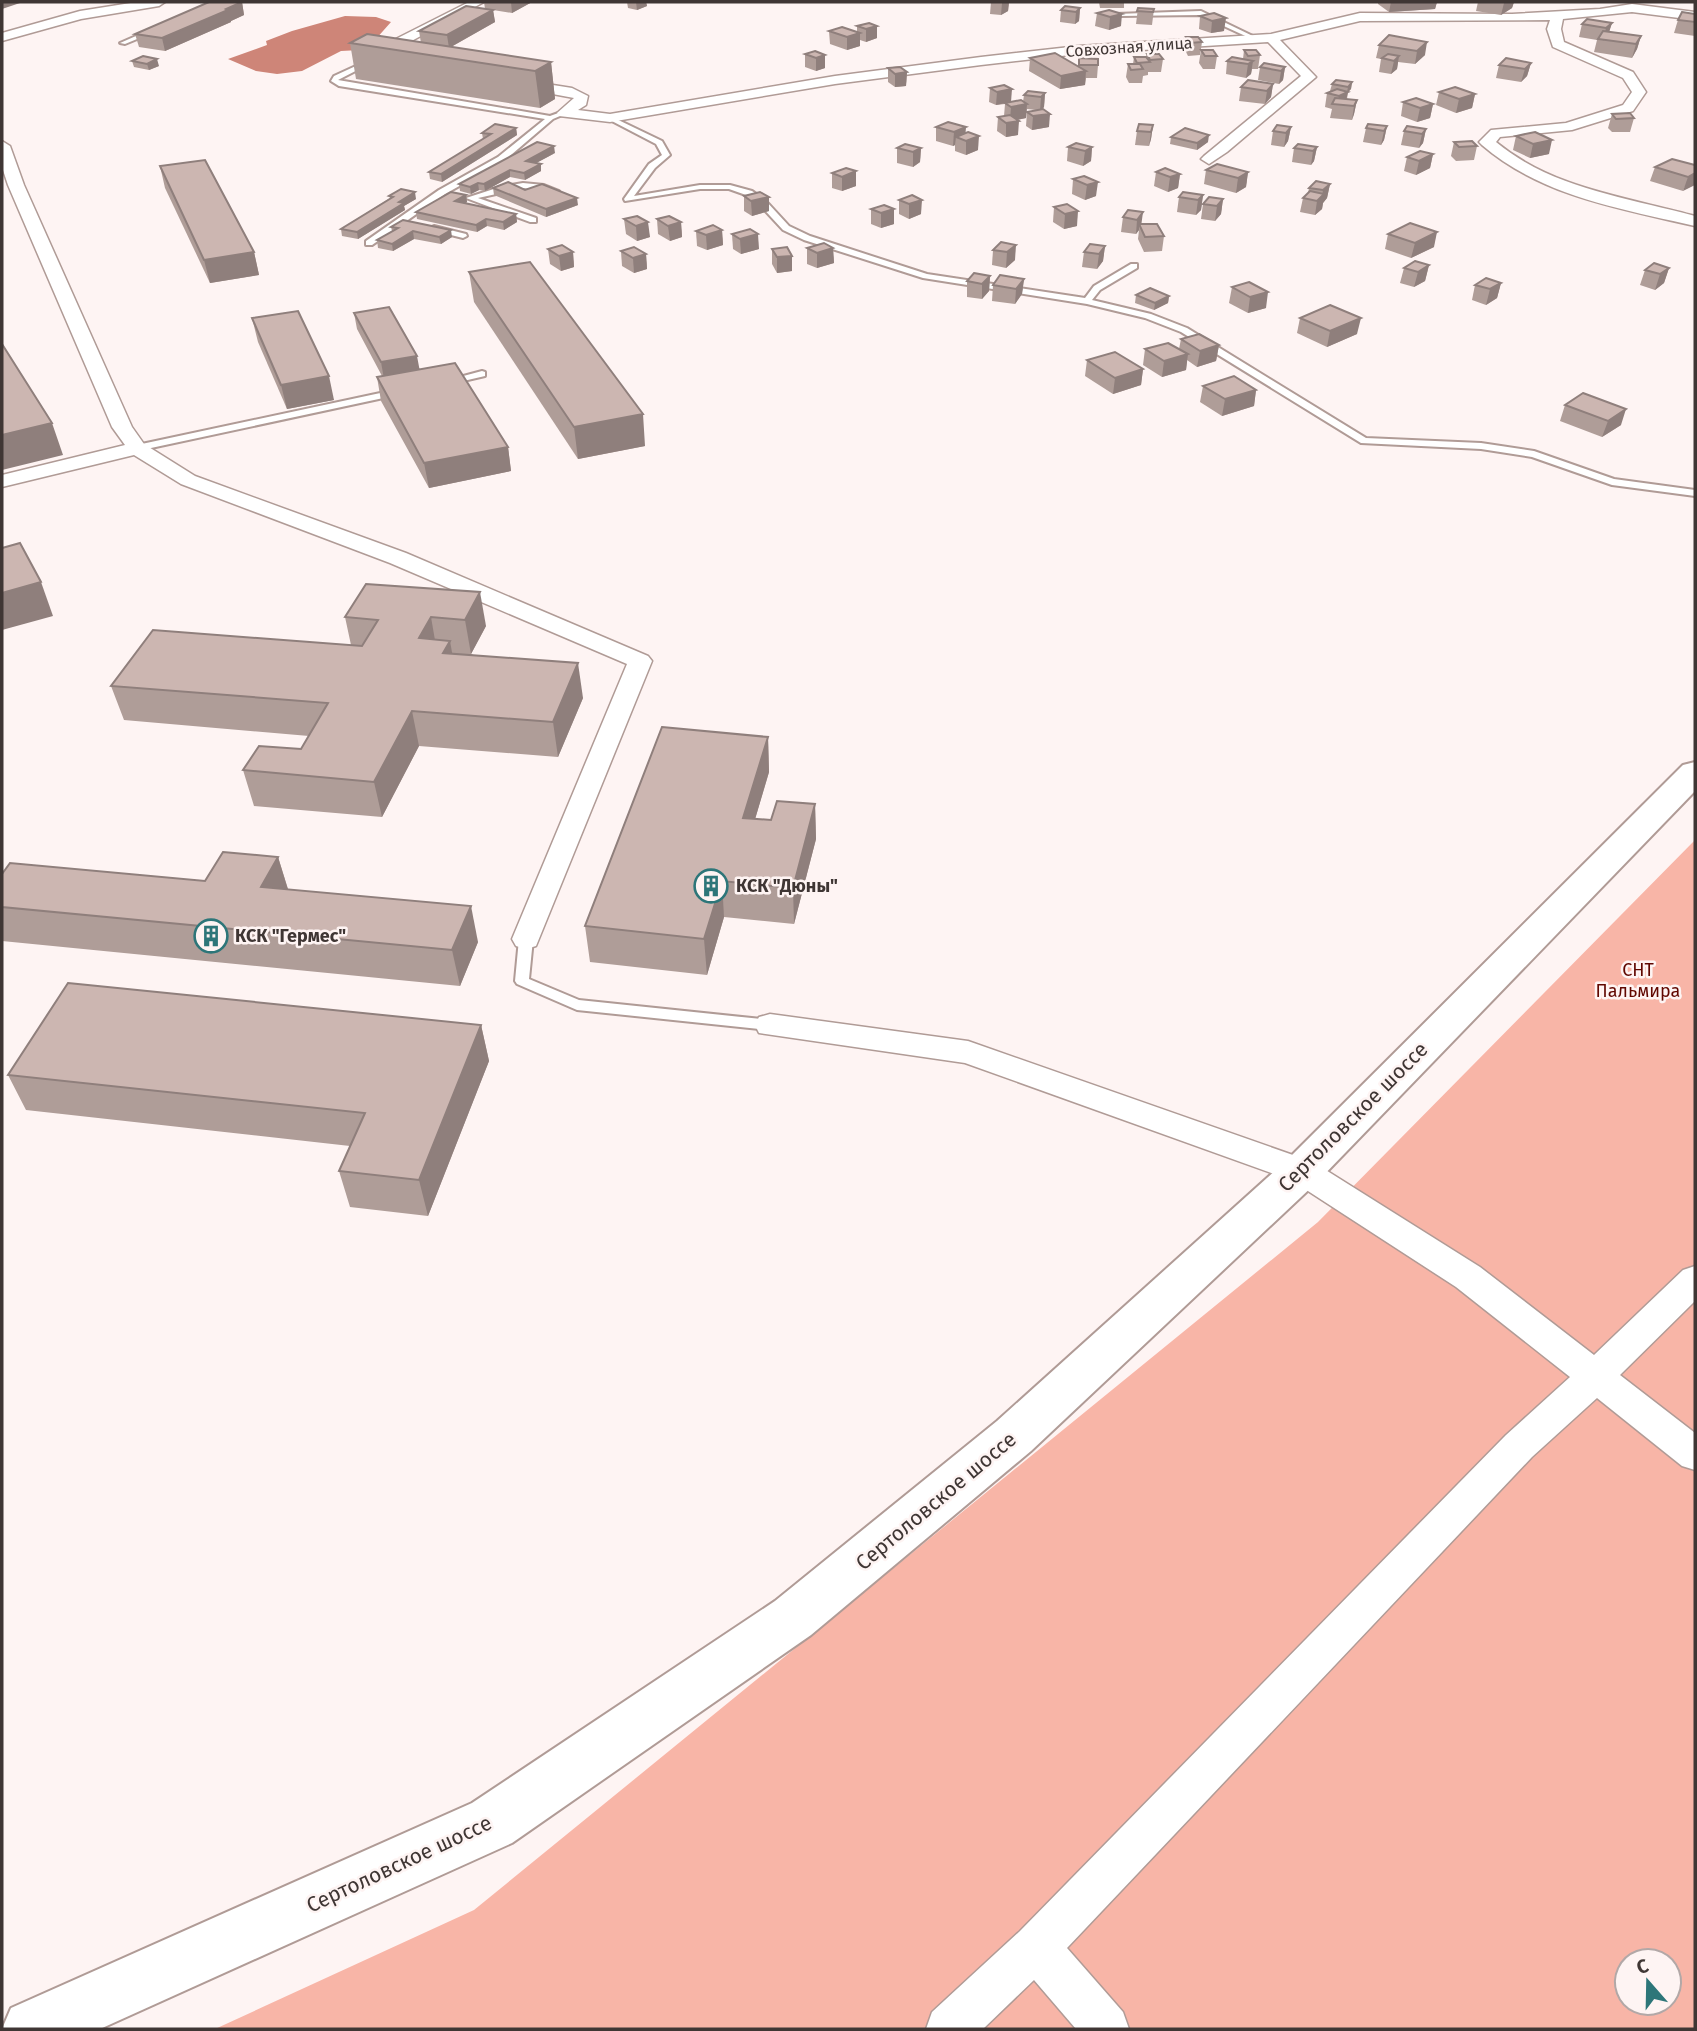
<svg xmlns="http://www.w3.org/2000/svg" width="1697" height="2031" font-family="'Fira Sans',sans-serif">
<rect width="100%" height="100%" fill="#fef4f3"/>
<path fill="#f8b5a7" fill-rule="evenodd" d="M1695,840V2029H215L474,1910L1318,1222ZM1627,1961H1669V2003H1627Z"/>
<polygon fill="#ce8578" points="345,16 376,17 391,22 375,40 360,50 341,51 302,71 277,74 256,71 228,59 267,45 266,41 292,31"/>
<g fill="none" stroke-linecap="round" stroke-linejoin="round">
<defs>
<g id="lane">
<polygon points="1201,11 1259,39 1254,40 1200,15 1119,16 1116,14"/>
<polygon points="152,29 154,32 125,44 120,43"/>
<polygon points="371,59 373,62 338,80 550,116 564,111 567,113 553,119 504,161 445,194 372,245 366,245 366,241 439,190 498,157 545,119 339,86 331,81 334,76"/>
<polygon points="610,116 662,141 670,155 655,168 634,196 700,185 730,185 752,191 766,201 789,226 810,236 927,274 1085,298 1094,286 1131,264 1137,264 1137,268 1100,290 1092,300 1151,314 1187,328 1366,438 1481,443 1534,451 1614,479 1695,490 1695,496 1612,485 1532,457 1481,449 1361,443 1181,332 1145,318 1087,304 923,278 804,240 783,230 760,205 746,195 729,189 700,189 625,201 624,199 649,164 662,155 656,144 608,119"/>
<polygon points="523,183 544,185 559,191 555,193 523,188 478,198 536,218 536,222 530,222 466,198 500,187"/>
<polygon points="434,226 466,234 467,236 463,238 431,230 430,228"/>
<polygon points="482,371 485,372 485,376 446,385 441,382"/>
<polygon points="399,389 404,392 402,394 137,451 132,448 137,445"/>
<polygon points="526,934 533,939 529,979 579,1000 770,1020 777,1025 770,1030 577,1010 517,984 515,981 519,939"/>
</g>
<g id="street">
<polygon points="137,2 165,2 159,6 81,19 2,41 2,33 80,11"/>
<polygon points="469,2 484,2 391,52 389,56 396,64 394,67 384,67 375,57 380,47"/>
<path d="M1632,4L1695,12V20L1632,12L1563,19L1561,29L1564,42L1633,72L1646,92L1633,111L1572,130L1500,137L1496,142C1553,189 1626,197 1695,216V226C1621,209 1541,196 1482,145L1479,142L1491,130L1566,123L1623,105L1632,92L1623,78L1553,47L1547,29L1550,20L1360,21L1280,40L1316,77L1227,152L1209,164L1201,159L1204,156L1301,76L1268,42L1079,54L981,65L835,84L610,122L559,116L557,113L574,98L515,87L508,83L515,79L572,88L588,96L586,105L578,110L610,114L835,76L981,57L1079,46L1271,34L1360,13L1512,14L1600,9Z"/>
<polygon points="2,141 10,146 24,185 132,427 144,444 195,476 406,553 648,656 652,661 536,946 526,949 516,946 512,939 627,664 390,563 181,484 134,455 2,487 2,475 125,445 112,427 8,185 2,167"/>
<polygon points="770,1014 968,1041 1313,1162 1480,1267 1594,1355 1683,1270 1695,1266 1695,1301 1620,1375 1695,1433 1695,1470 1682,1466 1597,1398 1532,1457 1067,1948 1123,2012 1129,2029 1076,2029 1034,1980 983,2029 926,2029 932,2012 1020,1931 1506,1435 1570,1377 1456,1287 1291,1180 965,1063 759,1033 755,1025 759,1017"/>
</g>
<polygon id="secondary" points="1695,762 1695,791 1317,1182 1031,1451 811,1635 512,1843 100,2029 2,2029 11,2008 472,1803 775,1601 997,1421 1287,1160 1683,765"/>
</defs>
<use href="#lane" stroke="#b09b96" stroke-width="4"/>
<use href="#street" stroke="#b09b96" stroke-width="3"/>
<use href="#secondary" stroke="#b09b96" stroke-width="4"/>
<use href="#lane" fill="#fff" fill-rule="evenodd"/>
<use href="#street" fill="#fff" fill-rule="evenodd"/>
<use href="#secondary" fill="#fff" fill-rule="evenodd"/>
</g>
<g fill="#af9d98">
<polygon points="242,2 244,15 231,21 231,22 165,51 139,47 135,34"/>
<polygon points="484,2 532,2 512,13 493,10 495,22 451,47 551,62 555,99 540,108 356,79 350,43 421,43 419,31 485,9"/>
<polygon points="627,2 646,2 647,6 637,10 628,8"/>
<polygon points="991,2 1009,2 1008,11 1001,15 990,14"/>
<polygon points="1099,2 1124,2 1124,8 1100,8"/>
<polygon points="1378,2 1437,2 1435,9 1389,12 1378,4"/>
<polygon points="1478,2 1514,2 1512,8 1501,15 1476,11"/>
<polygon points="1080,8 1079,21 1075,24 1060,22 1061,10"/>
<polygon points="1138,8 1154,9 1152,25 1136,24"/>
<polygon points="1109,10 1121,26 1109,30 1095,26 1097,13"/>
<polygon points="1214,13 1224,31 1211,33 1199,29 1200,16"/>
<polygon points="1695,14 1695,36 1674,33 1678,20"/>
<polygon points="1612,23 1609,32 1641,36 1637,49 1632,58 1594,52 1597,40 1579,37 1582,24"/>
<polygon points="857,26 877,26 877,38 866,42 860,40 860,46 847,50 830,44 829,31 857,32"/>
<polygon points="1389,35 1425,55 1415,64 1398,62 1397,69 1391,74 1379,72 1381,59 1376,58 1379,45"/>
<polygon points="1186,37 1202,42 1200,55 1188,56 1185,50"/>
<polygon points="1201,50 1217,56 1215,69 1203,69 1199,63"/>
<polygon points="1244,50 1260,55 1258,69 1252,69 1251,74 1246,78 1226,74 1227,61 1243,59"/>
<polygon points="805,54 825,55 825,68 816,71 805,67"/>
<polygon points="1147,54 1163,59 1161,72 1148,72 1148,75 1143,76 1142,83 1129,83 1126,77 1128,64 1133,64 1134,57 1146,57"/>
<polygon points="1030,58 1078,67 1079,58 1098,65 1097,78 1086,78 1085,85 1060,89 1029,71"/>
<polygon points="132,61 159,66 149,70 134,67"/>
<polygon points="1531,63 1527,76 1521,82 1496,78 1499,65"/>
<polygon points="1260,67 1285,67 1283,80 1279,84 1258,80"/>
<polygon points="888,68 907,72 906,86 895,87 888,82"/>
<polygon points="1352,82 1351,89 1348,92 1347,99 1357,100 1354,114 1352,120 1330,118 1332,109 1325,107 1327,93 1332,91 1330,91 1332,84"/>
<polygon points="1273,84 1271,97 1265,104 1239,101 1241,87"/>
<polygon points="1004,85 1011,102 1023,102 1024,95 1045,93 1044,107 1042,110 1049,127 1032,130 1026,126 1027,112 1036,110 1027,109 1026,118 1017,120 1018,135 1006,137 997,131 998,117 1004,116 1005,104 996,105 989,102 990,88"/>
<polygon points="1439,92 1475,94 1472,108 1456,113 1436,105"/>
<polygon points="1403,102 1433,104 1430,118 1417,122 1401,116"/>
<polygon points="1612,114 1634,118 1630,132 1612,132 1608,128"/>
<polygon points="1153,125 1151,139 1149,146 1135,145 1137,131"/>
<polygon points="1387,126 1384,140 1381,145 1363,142 1366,128"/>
<polygon points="936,127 965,133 978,150 966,155 955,151 955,145 953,146 936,141"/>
<polygon points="1291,127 1288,141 1284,147 1271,145 1273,131"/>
<polygon points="516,128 517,135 442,182 430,179 429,172 483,139 482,133"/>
<polygon points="1426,129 1423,143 1419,148 1401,145 1404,131"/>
<polygon points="1535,132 1549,154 1530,158 1513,150 1516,136"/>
<polygon points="1171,137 1208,142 1197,150 1170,144"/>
<polygon points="1454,142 1477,146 1474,160 1456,161 1451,156"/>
<polygon points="1068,147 1092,147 1091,161 1083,166 1067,161"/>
<polygon points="1317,147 1314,161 1311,165 1292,162 1294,148"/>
<polygon points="897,148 921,148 920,162 913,167 897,163"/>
<polygon points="555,153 536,163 541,164 541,171 525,180 510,177 485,191 479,190 471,194 460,191 459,184"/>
<polygon points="1433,154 1430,168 1416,175 1404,171 1407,157"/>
<polygon points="1695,165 1683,191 1650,181 1655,167"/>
<polygon points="160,166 254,252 259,275 210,283 165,188"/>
<polygon points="1206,170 1248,172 1246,187 1236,193 1204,184"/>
<polygon points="856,171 856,186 842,191 832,188 832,173"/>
<polygon points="1156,172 1180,174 1178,188 1168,192 1154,186"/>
<polygon points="1084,176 1096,196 1085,200 1072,194 1073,179"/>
<polygon points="1330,184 1327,198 1323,203 1322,209 1315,215 1300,212 1303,198 1308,193 1309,188"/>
<polygon points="493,188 525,190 578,205 546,217 494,195"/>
<polygon points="466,195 467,202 465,204 516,214 517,222 504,230 487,226 477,232 417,219 416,212"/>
<polygon points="912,195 921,214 909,219 899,214 899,200"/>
<polygon points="1203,195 1201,210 1196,215 1177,212 1179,197"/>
<polygon points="389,196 416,199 404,206 405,210 358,239 342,236 341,229 390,198"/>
<polygon points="744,196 769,197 769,211 752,216 744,211"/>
<polygon points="1223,199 1221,214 1215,221 1201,219 1203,204"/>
<polygon points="1067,204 1077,226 1064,229 1053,222 1054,207"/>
<polygon points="871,209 894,209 894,224 881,228 871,224"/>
<polygon points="1128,210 1141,224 1164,236 1162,251 1144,252 1138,239 1139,230 1136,234 1121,232 1123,217"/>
<polygon points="637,216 650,237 637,241 626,234 624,219"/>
<polygon points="657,219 681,222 682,237 670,241 658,234"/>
<polygon points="391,227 452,237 441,244 414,239 393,251 378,248 377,240 392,231"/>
<polygon points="722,230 723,245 707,250 697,246 696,231"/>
<polygon points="732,234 759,249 741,254 733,249"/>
<polygon points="1388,234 1434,247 1411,258 1385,249"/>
<polygon points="1001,242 1015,260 1006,268 992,265 993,250"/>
<polygon points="1105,246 1103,261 1097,269 1082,267 1084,252"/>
<polygon points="807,248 833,248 834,263 817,268 807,264"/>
<polygon points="548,249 573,252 574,267 561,271 550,264"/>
<polygon points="772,249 792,271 777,273 772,264"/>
<polygon points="621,251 646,254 647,269 634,273 622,266"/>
<polygon points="1429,265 1425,281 1414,287 1400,283 1404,268"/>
<polygon points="1669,268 1664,283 1655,290 1640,285 1645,270"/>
<polygon points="469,272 645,446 578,459 474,302"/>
<polygon points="990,276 989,291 982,299 967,297 967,281"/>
<polygon points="1024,279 1022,294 1015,304 992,301 993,285"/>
<polygon points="1249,282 1266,308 1248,313 1229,303 1232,287"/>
<polygon points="1501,283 1497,298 1486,305 1472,300 1475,285"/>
<polygon points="1136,295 1169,296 1168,303 1154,310 1135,303"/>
<polygon points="354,313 420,369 508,447 511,471 429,488 381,401 377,377 382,376 357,329"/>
<polygon points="252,318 334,400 287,409 258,342"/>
<polygon points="1300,318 1357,334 1327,347 1297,333"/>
<polygon points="1199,334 1219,345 1216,361 1197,367 1187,360 1186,370 1162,377 1143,365 1145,349 1168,343 1179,349 1181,339"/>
<polygon points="1087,360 1143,369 1141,385 1113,394 1085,376"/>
<polygon points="1203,386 1256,390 1254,406 1222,416 1200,402"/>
<polygon points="1565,405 1621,425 1602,437 1560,421"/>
<polygon points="366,584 486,626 471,654 583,698 558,757 419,746 382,817 254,806 243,770 301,749 309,736 124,720 111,686 351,645 345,617"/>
<polygon points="768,737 769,772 755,819 771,820 815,804 816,839 794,924 724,917 707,975 590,962 585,926"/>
<polygon points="278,857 288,889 478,942 460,986 2,941 2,874 205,881"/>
<polygon points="481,1025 489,1061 428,1216 350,1207 339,1171 350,1146 26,1110 8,1075"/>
</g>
<g fill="#8f7f7c">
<polygon points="2,2 23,2 2,9"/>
<polygon points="242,2 244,15 231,21 231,22 165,51 162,38"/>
<polygon points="511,2 532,2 512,13"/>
<polygon points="636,2 646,2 647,6 637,10"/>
<polygon points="1004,2 1009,2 1008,11 1001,15 1002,3"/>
<polygon points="1391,2 1437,2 1435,9 1389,12"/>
<polygon points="1505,2 1514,2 1512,8 1501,15 1504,3"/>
<polygon points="1080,8 1079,21 1075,24 1076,12"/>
<polygon points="493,10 495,22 449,48 447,35"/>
<polygon points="1122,14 1121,26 1109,30 1110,17"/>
<polygon points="1226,18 1224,31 1211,33 1212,21"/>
<polygon points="1612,23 1608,35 1603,41 1606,28"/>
<polygon points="877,26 877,38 866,42 866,29"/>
<polygon points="860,33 860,46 847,50 847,37"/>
<polygon points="1641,36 1637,49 1632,58 1636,44"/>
<polygon points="1427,42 1425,55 1415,64 1417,51"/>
<polygon points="825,55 825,68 816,71 816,58"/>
<polygon points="1399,56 1397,69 1391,74 1394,61"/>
<polygon points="157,59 159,66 149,70 147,64"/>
<polygon points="1253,61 1251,74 1246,78 1248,64"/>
<polygon points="551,62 555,99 540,108 535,71"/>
<polygon points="1531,63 1527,76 1521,82 1525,69"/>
<polygon points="1285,67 1283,80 1279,84 1281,71"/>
<polygon points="1086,71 1085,85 1060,89 1061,76"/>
<polygon points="907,72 906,86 895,87 895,74"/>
<polygon points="1352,82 1351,89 1348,92 1345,105 1337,104 1339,96 1347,92 1348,87"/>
<polygon points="1273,84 1271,97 1265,104 1267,91"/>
<polygon points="1012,89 1011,102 996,105 997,92"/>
<polygon points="1045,93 1044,107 1040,111 1041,97"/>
<polygon points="1475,94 1472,108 1456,113 1459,99"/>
<polygon points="1357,100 1354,114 1352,120 1354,106"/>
<polygon points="1027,104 1026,118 1010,121 1011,107"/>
<polygon points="1433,104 1430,118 1417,122 1420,108"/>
<polygon points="1050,114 1049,127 1032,130 1033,116"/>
<polygon points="1019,121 1018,135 1006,137 1006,123"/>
<polygon points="1153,125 1151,139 1149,146 1151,132"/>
<polygon points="1387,126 1384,140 1381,145 1384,131"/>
<polygon points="966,127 965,140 956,137 955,145 953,146 954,132"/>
<polygon points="1291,127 1288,141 1284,147 1286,133"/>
<polygon points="516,128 517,135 442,182 441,174"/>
<polygon points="1426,129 1423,143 1419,148 1422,134"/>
<polygon points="1209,135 1208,142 1197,150 1197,143"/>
<polygon points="979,136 978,150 966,155 966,141"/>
<polygon points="1552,140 1549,154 1530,158 1533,144"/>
<polygon points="554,146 555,153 527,168 526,161"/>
<polygon points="1092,147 1091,161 1083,166 1085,151"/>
<polygon points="1317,147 1314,161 1311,165 1313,151"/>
<polygon points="921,148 920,162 913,167 913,152"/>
<polygon points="1433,154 1430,168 1416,175 1419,161"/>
<polygon points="541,164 541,171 525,180 524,173"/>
<polygon points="510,170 510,177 485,191 484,184"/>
<polygon points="856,171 856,186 842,191 842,177"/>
<polygon points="1248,172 1246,187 1236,193 1238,178"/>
<polygon points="1695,173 1695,185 1683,191 1688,177"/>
<polygon points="1180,174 1178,188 1168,192 1170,177"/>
<polygon points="1098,182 1096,196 1085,200 1087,185"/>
<polygon points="478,183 479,190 471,194 470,187"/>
<polygon points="1330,184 1327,198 1323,203 1322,209 1315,215 1317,201 1322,196 1323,190"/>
<polygon points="415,192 416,199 404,206 405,210 358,239 357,232 399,202"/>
<polygon points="466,195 467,202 456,209 455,201"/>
<polygon points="1203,195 1201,210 1196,215 1198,200"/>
<polygon points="769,197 769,211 752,216 751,201"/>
<polygon points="577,198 578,205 546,217 546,209"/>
<polygon points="1223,199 1221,214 1215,221 1217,206"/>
<polygon points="922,200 921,214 909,219 909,204"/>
<polygon points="894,209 894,224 881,228 881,213"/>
<polygon points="1078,211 1077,226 1064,229 1065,214"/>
<polygon points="1143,212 1141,227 1139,224 1139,230 1136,234 1137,220"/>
<polygon points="516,214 517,222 504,230 503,222"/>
<polygon points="486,219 487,226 477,232 476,225"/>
<polygon points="648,222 650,237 637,241 636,226"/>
<polygon points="681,222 682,237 670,241 668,226"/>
<polygon points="451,230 452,237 441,244 439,237"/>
<polygon points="722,230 723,245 707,250 706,235"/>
<polygon points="413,231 414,239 393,251 392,244"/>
<polygon points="1437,232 1434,247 1411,258 1415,243"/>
<polygon points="758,234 759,249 741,254 740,239"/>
<polygon points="1016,245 1015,260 1006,268 1007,252"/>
<polygon points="1105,246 1103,261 1097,269 1099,254"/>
<polygon points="833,248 834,263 817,268 817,253"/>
<polygon points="254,252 259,275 210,283 204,260"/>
<polygon points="573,252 574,267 561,271 559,256"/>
<polygon points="646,254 647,269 634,273 633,258"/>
<polygon points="792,256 792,271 777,273 777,257"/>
<polygon points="1429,265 1425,281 1414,287 1418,272"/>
<polygon points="1669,268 1664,283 1655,290 1660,274"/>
<polygon points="990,276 989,291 982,299 982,284"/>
<polygon points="1024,279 1022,294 1015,304 1016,289"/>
<polygon points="1501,283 1497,298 1486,305 1490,289"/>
<polygon points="1268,292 1266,308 1248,313 1250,297"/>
<polygon points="1169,296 1168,303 1154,310 1155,303"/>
<polygon points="1361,318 1357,334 1327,347 1330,331"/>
<polygon points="1219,345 1216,361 1197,367 1200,351"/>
<polygon points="1188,354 1186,370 1162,377 1164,361"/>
<polygon points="417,356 420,372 384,379 381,362"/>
<polygon points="1143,369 1141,385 1113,394 1115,378"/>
<polygon points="329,376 334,400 287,409 281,385"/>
<polygon points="1256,390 1254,406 1222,416 1225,399"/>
<polygon points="1626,409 1621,425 1602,437 1608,421"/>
<polygon points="643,414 645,446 578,459 574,427"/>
<polygon points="52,423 63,455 2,470 2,435"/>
<polygon points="508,447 511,471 429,488 424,463"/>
<polygon points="41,582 53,616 2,630 2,593"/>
<polygon points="480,592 486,626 471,654 465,620"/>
<polygon points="431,617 437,652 419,638"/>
<polygon points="450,641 456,675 443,653"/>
<polygon points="578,663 583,698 558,757 553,722"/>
<polygon points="412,711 419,746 382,817 374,782"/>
<polygon points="768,737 769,772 745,853 743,818"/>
<polygon points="815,804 816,839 794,924 793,888"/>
<polygon points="278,857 289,893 261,887"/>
<polygon points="722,881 724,917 707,975 704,939"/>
<polygon points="471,906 478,942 460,986 452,950"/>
<polygon points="481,1025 489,1061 428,1216 419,1180"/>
</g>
<g fill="#ccb6b1" stroke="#8f7f7c" stroke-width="2">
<polygon points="209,2 242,2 226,9 228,10 162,38 135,34"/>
<polygon points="466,6 493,10 447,35 419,31"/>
<polygon points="1065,6 1080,8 1076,12 1061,10"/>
<polygon points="1138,8 1154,9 1153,12 1137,11"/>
<polygon points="1109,10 1122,14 1110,17 1097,13"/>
<polygon points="1682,12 1695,14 1695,22 1678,20"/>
<polygon points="1214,13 1226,18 1212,21 1200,16"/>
<polygon points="1587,19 1612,23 1606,28 1582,24"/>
<polygon points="869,23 877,26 866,29 857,26"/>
<polygon points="842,27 860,33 847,37 829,31"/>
<polygon points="1603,31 1641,36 1636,44 1598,39"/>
<polygon points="367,34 551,62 535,71 350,43"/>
<polygon points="1389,35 1427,42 1417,51 1379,45"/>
<polygon points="1186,37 1198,37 1202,42 1190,43"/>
<polygon points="1201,50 1213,50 1217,56 1205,56"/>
<polygon points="1244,50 1256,50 1260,55 1248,56"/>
<polygon points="815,51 825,55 816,58 805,54"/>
<polygon points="1055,53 1086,71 1061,76 1030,58"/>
<polygon points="1147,54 1159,54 1163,59 1150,60"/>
<polygon points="1388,54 1399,56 1394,61 1382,58"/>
<polygon points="143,56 157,59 147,64 132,61"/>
<polygon points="1134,57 1146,57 1150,62 1137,63"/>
<polygon points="1232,57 1253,61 1248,64 1227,61"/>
<polygon points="1079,58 1098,59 1098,65 1079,65"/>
<polygon points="1506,58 1531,63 1525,69 1499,65"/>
<polygon points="1264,63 1285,67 1281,71 1260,67"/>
<polygon points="1128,64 1140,64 1143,69 1131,70"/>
<polygon points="900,67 907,72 895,74 888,68"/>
<polygon points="1248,80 1273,84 1267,91 1241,87"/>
<polygon points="1336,80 1352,82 1348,87 1332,84"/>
<polygon points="1004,85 1012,89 997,92 990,88"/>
<polygon points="1455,87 1475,94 1459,99 1439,92"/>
<polygon points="1337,89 1348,92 1339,96 1327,93"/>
<polygon points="1028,91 1045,93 1041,97 1024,95"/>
<polygon points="1335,98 1357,100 1354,106 1332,104"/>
<polygon points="1416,98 1433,104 1420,108 1403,102"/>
<polygon points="1021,100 1027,104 1011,107 1005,103"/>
<polygon points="1043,109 1050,114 1033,116 1027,112"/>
<polygon points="1630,113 1634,118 1616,119 1612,114"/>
<polygon points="1010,115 1019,121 1006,123 998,117"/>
<polygon points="948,122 966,127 954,132 936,127"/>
<polygon points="495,124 516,128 441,174 429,172 491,134 482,133"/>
<polygon points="1139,124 1153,125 1151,132 1137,131"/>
<polygon points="1368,124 1387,126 1384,131 1366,128"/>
<polygon points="1277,125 1291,127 1286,133 1273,131"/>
<polygon points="1407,126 1426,129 1422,134 1404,131"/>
<polygon points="1185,128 1209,135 1197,143 1171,137"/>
<polygon points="968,132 979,136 966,141 956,137"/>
<polygon points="1535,132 1552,140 1533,144 1516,136"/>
<polygon points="1472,141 1477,146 1459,147 1454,142"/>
<polygon points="537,142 554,146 526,161 541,164 524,173 510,170 484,184 478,183 470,187 459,184"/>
<polygon points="1076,143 1092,147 1085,151 1068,147"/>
<polygon points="905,144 921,148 913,152 897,148"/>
<polygon points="1298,144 1317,147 1313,151 1294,148"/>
<polygon points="1420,151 1433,154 1419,161 1407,157"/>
<polygon points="1672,159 1695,165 1695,173 1688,177 1655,167"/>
<polygon points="205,160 254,252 204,260 160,166"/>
<polygon points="1217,164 1248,172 1238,178 1206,170"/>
<polygon points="846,168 856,171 842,177 832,173"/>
<polygon points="1165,168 1180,174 1170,177 1156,172"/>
<polygon points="1084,176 1098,182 1087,185 1073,179"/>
<polygon points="1316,181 1330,184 1323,190 1309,188"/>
<polygon points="508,182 525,190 542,184 577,198 546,209 493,188"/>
<polygon points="401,189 415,192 399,202 404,203 357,232 341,229 393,197 389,196"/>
<polygon points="1310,191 1324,194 1317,201 1303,198"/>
<polygon points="451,192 466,195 455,201 516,214 503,222 486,219 476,225 416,212"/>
<polygon points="760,192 769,197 751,201 744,196"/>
<polygon points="1183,192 1203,195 1198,200 1179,197"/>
<polygon points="912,195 922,200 909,204 899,200"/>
<polygon points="1209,197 1223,199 1217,206 1203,204"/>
<polygon points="1067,204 1078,211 1065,214 1054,207"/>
<polygon points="884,205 894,209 881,213 871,209"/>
<polygon points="1128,210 1143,212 1137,220 1123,217"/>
<polygon points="637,216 648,222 636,226 624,219"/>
<polygon points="669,216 681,222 668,226 657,219"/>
<polygon points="403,220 451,230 439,237 413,231 392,244 377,240 398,228 391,227"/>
<polygon points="1410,223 1437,232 1415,243 1388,234"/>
<polygon points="1139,224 1157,224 1164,236 1145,237"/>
<polygon points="713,225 722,230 706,235 696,231"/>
<polygon points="750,229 758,234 740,239 732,234"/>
<polygon points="1001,242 1016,245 1007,252 993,250"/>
<polygon points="824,243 833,248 817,253 807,248"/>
<polygon points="1090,244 1105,246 1099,254 1084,252"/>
<polygon points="562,245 573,252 559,256 548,249"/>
<polygon points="634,247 646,254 633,258 621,251"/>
<polygon points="787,247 792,256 777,257 772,249"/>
<polygon points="1415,261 1429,265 1418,272 1404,268"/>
<polygon points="530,262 643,414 574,427 469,272"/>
<polygon points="1654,263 1669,268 1660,274 1645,270"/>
<polygon points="974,273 990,276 982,284 967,281"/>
<polygon points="1000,275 1024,279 1016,289 993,285"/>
<polygon points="1486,278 1501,283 1490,289 1475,285"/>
<polygon points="1249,282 1268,292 1250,297 1232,287"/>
<polygon points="1150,288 1169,296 1155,303 1136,295"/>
<polygon points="1330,305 1361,318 1330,331 1300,318"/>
<polygon points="389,307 417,356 381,362 354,313"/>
<polygon points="298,311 329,376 281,385 252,318"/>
<polygon points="1199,334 1219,345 1200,351 1181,339"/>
<polygon points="1168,343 1188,354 1164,361 1145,349"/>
<polygon points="2,344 52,423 2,435"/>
<polygon points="1115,352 1143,369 1115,378 1087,360"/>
<polygon points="455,363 508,447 424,463 377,377"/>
<polygon points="1234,376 1256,390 1225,399 1203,386"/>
<polygon points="1583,393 1626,409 1608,421 1565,405"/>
<polygon points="20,543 41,582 2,593 2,548"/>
<polygon points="366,584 480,592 465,620 431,617 419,638 450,641 443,653 578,663 553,722 412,711 374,782 243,770 259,746 301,749 328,703 111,686 153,630 362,646 378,620 345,617"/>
<polygon points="662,727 768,737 743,818 771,820 777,801 815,804 793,888 722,881 704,939 585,926"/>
<polygon points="223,852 278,857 261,887 471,906 452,950 2,907 2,874 10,863 205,881"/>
<polygon points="68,983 481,1025 419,1180 339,1171 365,1113 8,1075"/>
</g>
<defs>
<symbol id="building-ring" viewBox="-11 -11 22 22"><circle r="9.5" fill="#fef4f3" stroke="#2d7679" stroke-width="1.5"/><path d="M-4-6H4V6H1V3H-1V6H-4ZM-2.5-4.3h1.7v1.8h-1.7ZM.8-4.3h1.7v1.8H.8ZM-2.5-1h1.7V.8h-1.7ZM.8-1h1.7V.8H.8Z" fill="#2d7679"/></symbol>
</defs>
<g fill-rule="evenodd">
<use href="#building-ring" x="692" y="867" width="38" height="38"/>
<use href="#building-ring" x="192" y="917" width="38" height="38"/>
</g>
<g text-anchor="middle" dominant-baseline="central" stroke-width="5" stroke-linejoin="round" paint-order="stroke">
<g font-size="16" fill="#3f3634" stroke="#fef4f3">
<text transform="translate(1129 47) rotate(-4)">Совхозная улица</text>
</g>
<g font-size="18" font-weight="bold" fill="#3f3634" stroke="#fef4f3" text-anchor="start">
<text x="736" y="886">КСК "Дюны"</text>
<text x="235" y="936">КСК "Гермес"</text>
</g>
<g font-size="18" fill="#610700" stroke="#fef4f3">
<text x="1638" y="970">СНТ<tspan x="1638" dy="21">Пальмира</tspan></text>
</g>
<g font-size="21" fill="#3f3634" stroke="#fef4f3">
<text transform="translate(1353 1117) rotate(-45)">Сертоловское шоссе</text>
<text transform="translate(936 1501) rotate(-40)">Сертоловское шоссе</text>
<text transform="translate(399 1864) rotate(-25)">Сертоловское шоссе</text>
</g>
</g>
<rect width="1697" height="2031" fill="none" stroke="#3f3634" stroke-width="7"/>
<g transform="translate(1648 1982) rotate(340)"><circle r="33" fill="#fef4f3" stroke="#b2a8a7" stroke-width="2"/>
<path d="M0-5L12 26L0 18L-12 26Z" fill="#2d7679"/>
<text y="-10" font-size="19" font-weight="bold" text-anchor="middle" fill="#3f3634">С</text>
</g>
</svg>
